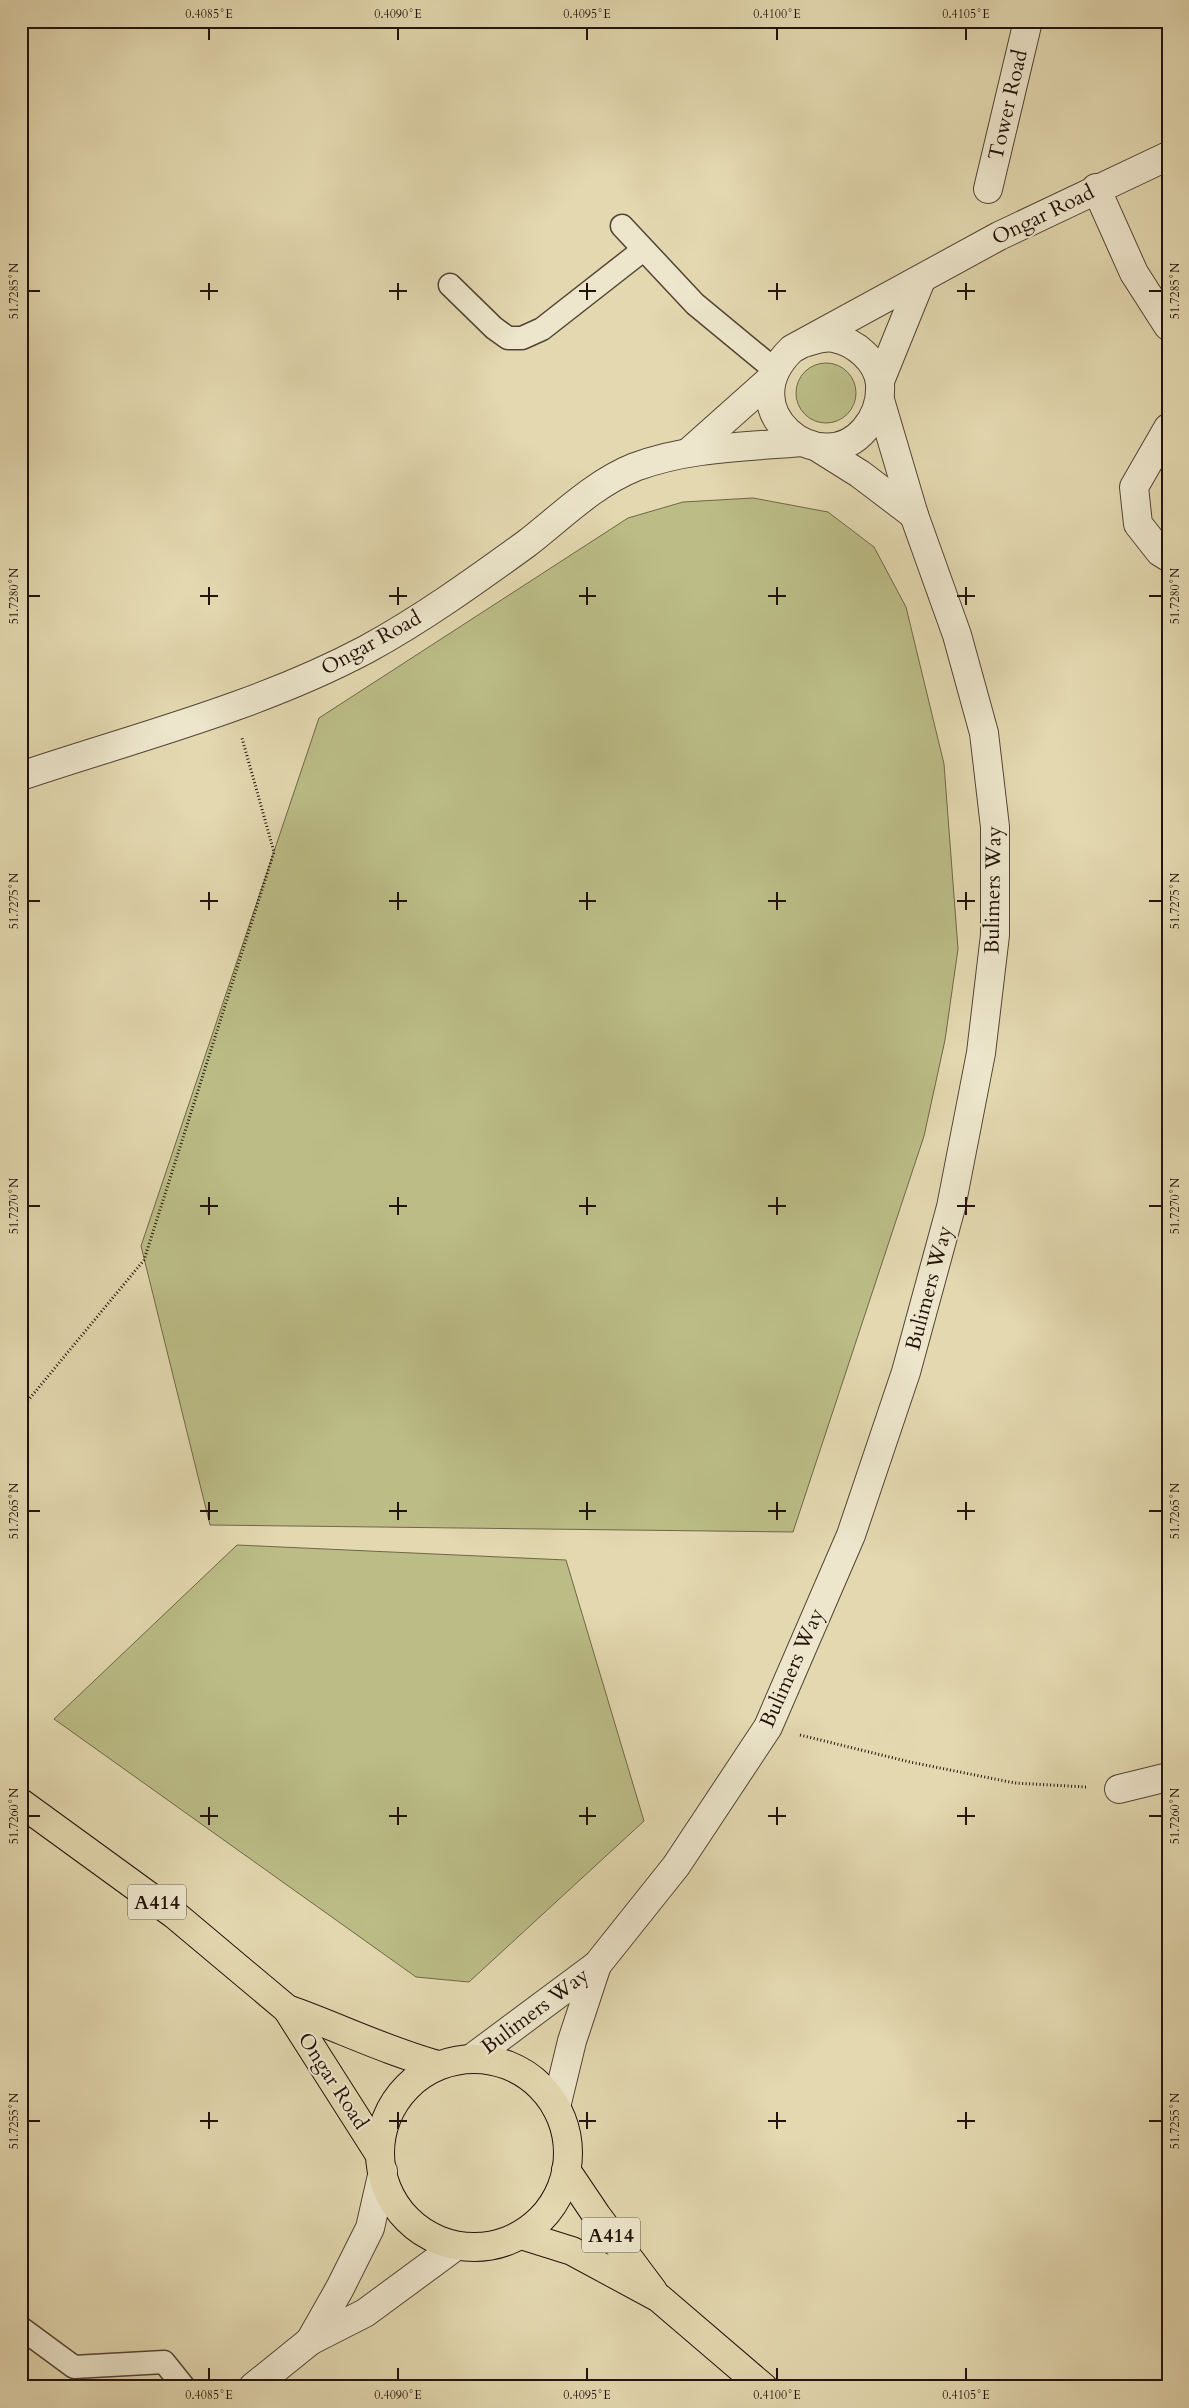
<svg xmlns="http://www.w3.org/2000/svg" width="1189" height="2408" font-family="Cardo,serif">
<rect width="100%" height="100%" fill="#e3d8b0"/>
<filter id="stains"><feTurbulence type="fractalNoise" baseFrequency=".004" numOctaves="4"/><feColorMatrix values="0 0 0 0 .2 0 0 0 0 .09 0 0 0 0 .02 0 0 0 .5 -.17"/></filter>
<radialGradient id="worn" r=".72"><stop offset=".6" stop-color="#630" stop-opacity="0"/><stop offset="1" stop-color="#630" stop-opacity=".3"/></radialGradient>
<g fill="#bbbc86" stroke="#6f6748">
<circle cx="826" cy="393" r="30"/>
<polygon points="753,498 828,512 874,547 906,607 944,764 958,949 945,1040 924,1136 793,1532 210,1525 141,1246 319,718 628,518 683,502"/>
<polygon points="237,1545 566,1560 644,1821 469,1982 416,1977 54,1719"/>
</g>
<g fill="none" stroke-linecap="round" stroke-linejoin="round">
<defs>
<g id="service">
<polyline points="622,226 695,304 775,370"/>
<polyline points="450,285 494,328 508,338 522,338 542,329 643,250"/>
<polyline points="21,2328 74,2367 164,2362 184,2387"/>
</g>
<g id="minor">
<polyline points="1096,188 1134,273 1168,326"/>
<polyline points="988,189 1028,21"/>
<polyline points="1168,428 1134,487 1138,524 1160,552 1168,557"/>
<polyline points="689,452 772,378"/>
<path d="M21,776C137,737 258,707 367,649C422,619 475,581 526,544C561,517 593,484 635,467C688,447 746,447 802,442"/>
<polyline points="1119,1789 1168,1777"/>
</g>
<g id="tertiary">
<path d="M804,343C814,340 824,336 834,338C855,342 878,361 880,384C881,401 877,415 865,429C821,482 728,410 792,349L999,236L1168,156"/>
<polyline points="880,381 921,280"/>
<polyline points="817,447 860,474 914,515"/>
<polyline points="472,2058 597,1965 676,1866 768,1727 851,1535 906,1372 951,1207 981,1053 995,935 995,827 984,733 957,635 914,515 880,400"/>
<polyline points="556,2107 572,2041 597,1965"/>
<polyline points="310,2341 340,2288 370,2228 383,2171"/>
<polyline points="253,2387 310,2341 365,2313 456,2246"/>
</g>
<g id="trunk">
<polyline points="21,1803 175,1915 287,2009 378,2152"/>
<path d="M287,2009C338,2027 386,2051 438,2065"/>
<circle cx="474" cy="2153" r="94"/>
<polyline points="566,2170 597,2216 653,2291"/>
<polyline points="521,2235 572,2251 659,2298 763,2387"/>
</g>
</defs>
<use href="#service" stroke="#534434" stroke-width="25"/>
<use href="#minor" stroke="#534434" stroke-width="30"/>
<use href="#tertiary" stroke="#534434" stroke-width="30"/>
<use href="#trunk" stroke="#23120a" stroke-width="30"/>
<g stroke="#23120a" stroke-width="3" stroke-dasharray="1 2.5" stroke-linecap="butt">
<polyline points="21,1409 144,1260 274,852 242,738"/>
<polyline points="800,1735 910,1762 1015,1783 1086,1787"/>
</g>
<use href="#service" stroke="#ede6cc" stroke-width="22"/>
<use href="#minor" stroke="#ede6cc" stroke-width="28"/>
<use href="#tertiary" stroke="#ede6cc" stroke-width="28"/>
<use href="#trunk" stroke="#e3d8b0" stroke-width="28"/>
</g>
<path fill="none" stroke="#23120a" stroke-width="2" d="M209,28V40M398,28V40M587,28V40M777,28V40M966,28V40M209,283V300M398,283V300M587,283V300M777,283V300M966,283V300M28,291H40M200,291H218M389,291H407M579,291H596M768,291H786M957,291H975M1149,291H1162M209,587V605M398,587V605M587,587V605M777,587V605M966,587V605M28,596H40M200,596H218M389,596H407M579,596H596M768,596H786M957,596H975M1149,596H1162M209,892V910M398,892V910M587,892V910M777,892V910M966,892V910M28,901H40M200,901H218M389,901H407M579,901H596M768,901H786M957,901H975M1149,901H1162M209,1197V1215M398,1197V1215M587,1197V1215M777,1197V1215M966,1197V1215M28,1206H40M200,1206H218M389,1206H407M579,1206H596M768,1206H786M957,1206H975M1149,1206H1162M209,1502V1520M398,1502V1520M587,1502V1520M777,1502V1520M966,1502V1520M28,1511H40M200,1511H218M389,1511H407M579,1511H596M768,1511H786M957,1511H975M1149,1511H1162M209,1807V1825M398,1807V1825M587,1807V1825M777,1807V1825M966,1807V1825M28,1816H40M200,1816H218M389,1816H407M579,1816H596M768,1816H786M957,1816H975M1149,1816H1162M209,2112V2129M398,2112V2129M587,2112V2129M777,2112V2129M966,2112V2129M28,2121H40M200,2121H218M389,2121H407M579,2121H596M768,2121H786M957,2121H975M1149,2121H1162M209,2368V2380M398,2368V2380M587,2368V2380M777,2368V2380M966,2368V2380"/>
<g text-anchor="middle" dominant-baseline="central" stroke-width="4" stroke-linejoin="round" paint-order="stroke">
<g fill="#ede6cc" stroke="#605244" stroke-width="1">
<rect x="128" y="1884.5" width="58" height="35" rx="4"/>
<rect x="582" y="2217.5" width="58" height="35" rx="4"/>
</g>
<g font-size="20" font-weight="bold" fill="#23120a">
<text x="157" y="1902">A414</text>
<text x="611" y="2235">A414</text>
</g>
<g font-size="21" fill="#23120a" stroke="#ede6cc">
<text transform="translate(1008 105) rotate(-77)">Tower Road</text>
<text transform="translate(1043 215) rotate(-26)">Ongar Road</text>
<text transform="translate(371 643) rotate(-29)">Ongar Road</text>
<text transform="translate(993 890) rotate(-89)">Bulimers Way</text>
<text transform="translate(929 1288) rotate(-75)">Bulimers Way</text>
<text transform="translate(792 1668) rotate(-66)">Bulimers Way</text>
<text transform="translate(535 2011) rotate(-37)">Bulimers Way</text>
<text transform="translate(333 2081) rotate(57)">Ongar Road</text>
</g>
</g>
<rect width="1189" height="2408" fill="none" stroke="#e3d8b0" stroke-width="55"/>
<rect x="28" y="28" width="1134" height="2352" fill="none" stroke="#23120a" stroke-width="2"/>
<g font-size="12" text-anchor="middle" fill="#23120a">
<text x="209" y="18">0.4085°E</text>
<text x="398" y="18">0.4090°E</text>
<text x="587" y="18">0.4095°E</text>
<text x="777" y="18">0.4100°E</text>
<text x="966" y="18">0.4105°E</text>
<text transform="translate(14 291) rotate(-90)" y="4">51.7285°N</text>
<text transform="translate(1175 291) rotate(-90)" y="4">51.7285°N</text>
<text transform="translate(14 596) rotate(-90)" y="4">51.7280°N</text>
<text transform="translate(1175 596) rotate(-90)" y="4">51.7280°N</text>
<text transform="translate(14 901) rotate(-90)" y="4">51.7275°N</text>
<text transform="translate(1175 901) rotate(-90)" y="4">51.7275°N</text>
<text transform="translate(14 1206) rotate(-90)" y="4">51.7270°N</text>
<text transform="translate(1175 1206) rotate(-90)" y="4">51.7270°N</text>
<text transform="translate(14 1511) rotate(-90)" y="4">51.7265°N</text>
<text transform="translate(1175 1511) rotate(-90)" y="4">51.7265°N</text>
<text transform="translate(14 1816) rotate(-90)" y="4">51.7260°N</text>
<text transform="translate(1175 1816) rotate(-90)" y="4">51.7260°N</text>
<text transform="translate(14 2121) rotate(-90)" y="4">51.7255°N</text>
<text transform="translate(1175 2121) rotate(-90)" y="4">51.7255°N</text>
<text x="209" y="2399">0.4085°E</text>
<text x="398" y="2399">0.4090°E</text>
<text x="587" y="2399">0.4095°E</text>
<text x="777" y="2399">0.4100°E</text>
<text x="966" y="2399">0.4105°E</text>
</g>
<rect width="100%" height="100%" filter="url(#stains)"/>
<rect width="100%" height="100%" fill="url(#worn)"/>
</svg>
